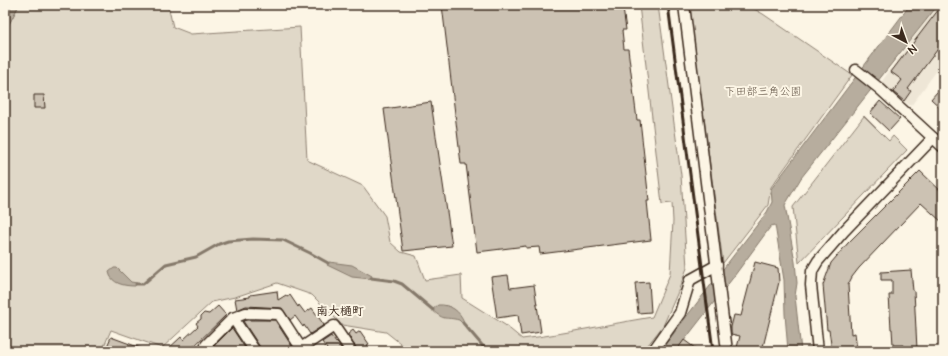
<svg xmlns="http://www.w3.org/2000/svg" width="948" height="356" font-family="'Architects Daughter','Klee One',sans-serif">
<rect width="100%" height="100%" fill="#fcf5e5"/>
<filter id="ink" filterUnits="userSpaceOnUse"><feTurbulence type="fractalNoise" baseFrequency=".025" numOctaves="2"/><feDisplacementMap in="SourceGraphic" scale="8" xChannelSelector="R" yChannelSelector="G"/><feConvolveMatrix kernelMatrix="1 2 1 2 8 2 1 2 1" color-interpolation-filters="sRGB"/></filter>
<g filter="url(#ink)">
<polygon fill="#eee6d6" points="937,5 943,5 943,62 911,106 880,84"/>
<g fill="#e0d8c8" stroke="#8e8173">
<path d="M19,5H168L173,27L191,34L300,27L307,160L363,186L385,216L390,242L401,252L416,256L425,280L461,275L462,298L505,325L522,339C565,334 609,324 652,317L670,274L673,221L672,203L662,204L639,5H658L681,175L687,268L677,294L663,326L643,351H410L386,332L342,325L312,295L277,283L235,297L212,302L162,348L111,330L102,351H5V31Z"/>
<polygon points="689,5 747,5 763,14 852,75 771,187 768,205 723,263"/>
<polygon points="864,116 889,141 893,136 907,150 799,263 793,207"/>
</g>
<g fill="#b7ad9e" stroke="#85796b">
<polygon points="6,5 19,5 5,32 5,6"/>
<polygon points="910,5 938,5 801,178 785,205 795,262 797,283 795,296 801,351 788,351 785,314 784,280 775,225 771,226 732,279 676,351 660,351 767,212 772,202 771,189"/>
<polygon points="329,262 352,265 372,276 371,279 352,277 327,265"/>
<path d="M114,268H117L131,282L137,283L135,286C125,286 111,284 109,272Z"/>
<path d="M438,305C450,304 460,311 464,322L462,323L459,320C444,316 446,322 432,310Z"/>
</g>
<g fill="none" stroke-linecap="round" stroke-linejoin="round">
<g stroke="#85796b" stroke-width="3">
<polyline points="371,278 394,281 402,284 433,310"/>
<polyline points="136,284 143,284 166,264 196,257 219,244 228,241 253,239 283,240 310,253 328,263"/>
<polyline points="463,323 487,351"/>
</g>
</g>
<g fill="#ccc2b3" stroke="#3b2a1e">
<polygon points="442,5 620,5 621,8 623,8 626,30 622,30 624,49 628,49 637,120 640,120 649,201 647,201 651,240 540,254 539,247 526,248 526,246 477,252 466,164 461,164"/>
<polygon points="942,5 943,42 908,89 911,91 904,101 893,92 902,80 891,72"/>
<polygon points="943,85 943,110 931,99"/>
<polygon points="34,95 44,95 45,108 34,108"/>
<polygon points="880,101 900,119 889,131 870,113"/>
<polygon points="431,102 452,246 403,251 384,109"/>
<polygon points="920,171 943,193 943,223 921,203 859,268 852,277 848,285 851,334 855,333 857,351 832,351 829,330 827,330 823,285 831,263 848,243"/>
<polygon points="755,262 778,268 779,282 762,351 736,351 740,336 731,334 731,327 734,315 741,316"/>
<polygon points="911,270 913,291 914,291 917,349 903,349 903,345 893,345 892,329 891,329 889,295 892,295 892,280 881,280 881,272"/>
<polygon points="508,275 510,288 534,285 541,332 521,335 518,315 497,318 491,277"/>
<polygon points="649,282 651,312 638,313 635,283"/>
<polygon points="277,291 278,300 286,295 287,297 290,295 298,307 299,305 305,313 312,308 324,325 310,334 304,325 303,327 295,316 290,320 282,308 246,306 237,310 235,299 250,297 250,295"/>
<polygon points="218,306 226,315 189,351 166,351 181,337 183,340 198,326 196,323 201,319 201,316 204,313 209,314"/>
<polygon points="247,320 275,320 295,351 261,351 260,347 243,321"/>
<polygon points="232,328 247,351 215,351 214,346"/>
<polygon points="353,330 356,334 360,331 369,344 367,345 371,351 357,351 348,334"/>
<polygon points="331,336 336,343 337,342 343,351 324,351 327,349 322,342"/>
<polygon points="111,337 146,350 146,351 105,351"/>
<polygon points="684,340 699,351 676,351"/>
</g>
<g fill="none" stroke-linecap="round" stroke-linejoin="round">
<defs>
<g id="street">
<polyline points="684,5 727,351"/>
<polyline points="856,70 880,89 943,147"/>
<polyline points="233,318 255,351"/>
<polyline points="209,351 206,345 233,318 246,313 279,314 301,348 334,326 351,351"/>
<polyline points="653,351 680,313 690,280 717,265"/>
<polyline points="818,351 811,285 812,271 818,261 844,231 933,138"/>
</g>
</defs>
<use href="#street" stroke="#3b2a1e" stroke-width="13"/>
<use href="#street" stroke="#fcf5e5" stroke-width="10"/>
<polyline stroke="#3b2a1e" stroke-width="3" points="668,5 713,351"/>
</g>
</g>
<g text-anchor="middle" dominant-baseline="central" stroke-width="4" stroke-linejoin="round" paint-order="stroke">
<g font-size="11" fill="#645648" stroke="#fcf5e5">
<text x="763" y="91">下田部三角公園</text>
</g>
<g font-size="12" font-weight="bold" fill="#3b2a1e" stroke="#fcf5e5">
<text x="340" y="311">南大樋町</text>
</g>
</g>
<rect width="948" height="356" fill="none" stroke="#fcf5e5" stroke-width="20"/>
<rect x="10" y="10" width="928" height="336" fill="none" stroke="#3b2a1e" stroke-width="1.5" filter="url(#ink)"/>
<g transform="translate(906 42) rotate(139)" stroke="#fcf5e5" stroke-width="3" paint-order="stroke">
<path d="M0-3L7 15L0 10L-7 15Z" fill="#3b2a1e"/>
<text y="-6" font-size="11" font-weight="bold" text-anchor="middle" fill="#3b2a1e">N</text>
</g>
</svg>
